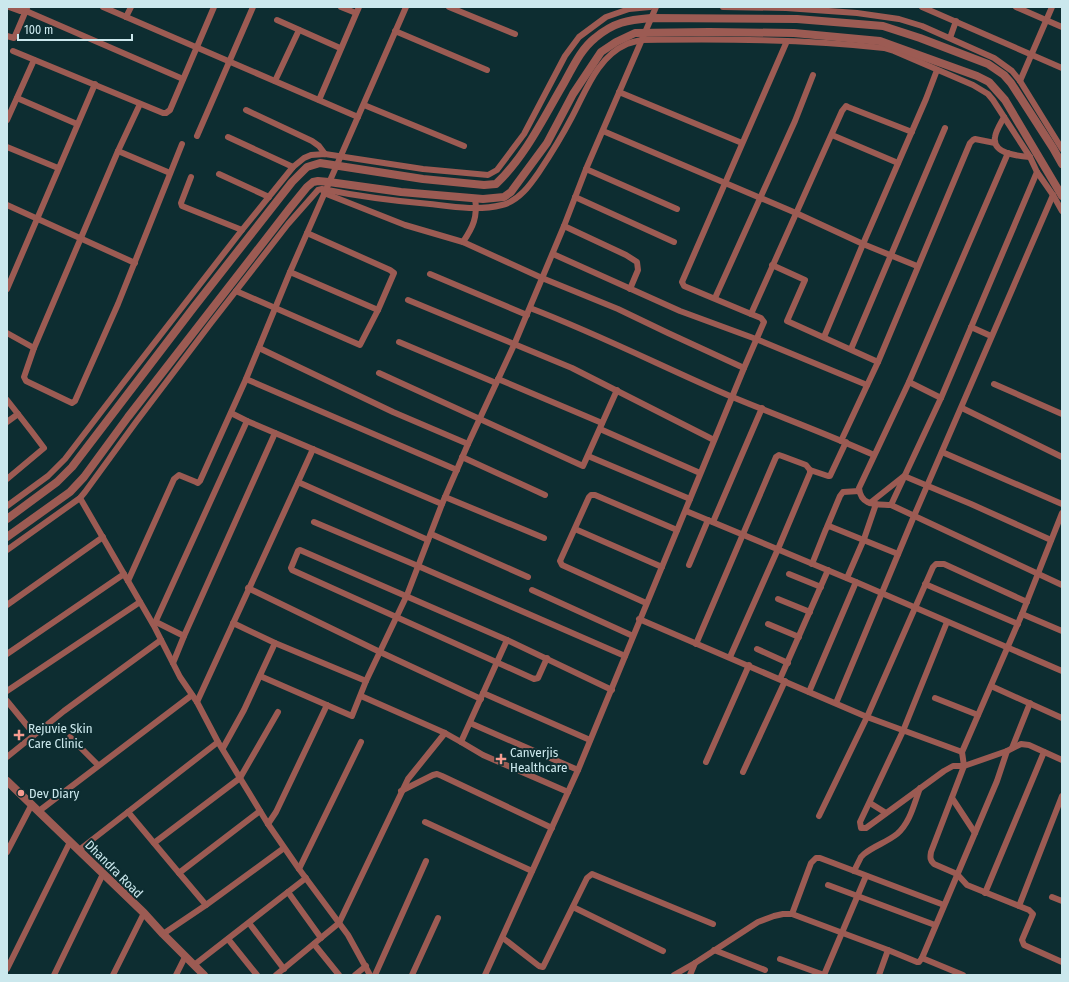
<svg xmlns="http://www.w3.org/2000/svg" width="1069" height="982" font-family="'Fira Sans Condensed',sans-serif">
<rect width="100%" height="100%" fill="#0d2d31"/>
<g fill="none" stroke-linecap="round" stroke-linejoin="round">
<g stroke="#9c5b53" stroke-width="6">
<polyline points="9,7 20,11 26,11 183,79"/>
<polyline points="103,7 358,117"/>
<polyline points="341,7 356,13"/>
<polyline points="449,7 515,34"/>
<polyline points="723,7 786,8 857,13 899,19 922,26 994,58 1012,71 1020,81 1062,149"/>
<polyline points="922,7 1062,68"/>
<polyline points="1016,7 1062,27"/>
<polyline points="126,17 131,7"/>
<polyline points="277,20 340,48"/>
<polyline points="395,31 487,70"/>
<polyline points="7,36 14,38 15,36 27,8"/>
<polyline points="950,38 956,21"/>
<polyline points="13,51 163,113 166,113 170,110 214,7"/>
<polyline points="275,81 299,30"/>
<polyline points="1020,81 1052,7"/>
<polyline points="619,92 742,143"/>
<polyline points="17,98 77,124"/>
<polyline points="319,100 359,7"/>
<polyline points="140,104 118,151 34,348 24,377 26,381 72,403 75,401 118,304 182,144"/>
<polyline points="364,105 464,146"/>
<polyline points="246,110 312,141 319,146 325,154"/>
<path d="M1004,117C1001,123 996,130 995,137C992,154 1018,156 1030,157"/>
<polyline points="7,120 34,60"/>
<polyline points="603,131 796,213 863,244 917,266"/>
<polyline points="832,135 898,163"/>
<polyline points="197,136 253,7"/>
<polyline points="228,137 293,167"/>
<polyline points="7,147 58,168"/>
<polyline points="118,151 170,173"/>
<polyline points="586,169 677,209"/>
<polyline points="1037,172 941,398 891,505 1062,585"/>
<polyline points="219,174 269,197"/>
<polyline points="191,177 181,203 182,206 242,230"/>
<polyline points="324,193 405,225 463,242 542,278 618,309 668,333 744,368"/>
<polyline points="575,197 674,242"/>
<polyline points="7,205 135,263"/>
<polyline points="564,226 626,255 637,262 638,270 630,289"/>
<path d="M463,242C473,227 478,217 475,198"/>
<polyline points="553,254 680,311 756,339 867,385"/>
<polyline points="772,265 805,280 787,321 878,362"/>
<polyline points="290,272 378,310"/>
<polyline points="430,274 527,315"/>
<polyline points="7,289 95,84"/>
<polyline points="236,291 360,345 378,310 394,273 390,270 307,233"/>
<polyline points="715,298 795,121 813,75"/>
<polyline points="408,300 572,368 714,440"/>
<path d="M530,308C598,334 663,367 730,396C778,416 827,434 874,455"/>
<polyline points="751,314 684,286 682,282 787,41"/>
<polyline points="971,327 991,336"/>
<polyline points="7,333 34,348"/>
<polyline points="824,337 863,244 926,99 937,70"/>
<polyline points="399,342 496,383"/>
<polyline points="259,348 393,412 468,444"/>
<polyline points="851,349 945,128"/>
<polyline points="379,373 583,466 617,390"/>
<polyline points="246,379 457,470"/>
<polyline points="498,379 602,423"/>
<polyline points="909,382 941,398"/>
<polyline points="994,384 1062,414"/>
<polyline points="7,400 18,414 7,422"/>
<polyline points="962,408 1062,457"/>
<polyline points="247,421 442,504"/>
<polyline points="600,429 700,473"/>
<polyline points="841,441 878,362 970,143 973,140 975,139 995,143"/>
<polyline points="942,452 1062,504"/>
<polyline points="588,456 690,499"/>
<polyline points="462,457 545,495"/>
<polyline points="810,470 828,476 830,476 846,442"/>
<polyline points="7,479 44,448 32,432 18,414"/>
<polyline points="298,482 313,449"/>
<polyline points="445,497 544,538"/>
<polyline points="80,498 154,626 180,677 197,702 218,742 268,824 299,869 348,935 370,975"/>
<polyline points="870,503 904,476 971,504 1051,540"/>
<path d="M891,505C877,504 861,507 859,488L909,382L1008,153"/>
<polyline points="7,506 48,476 65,459 124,382 242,230 293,167 304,158 311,155 325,154 423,169 488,175 497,170 524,134 565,56 579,37 606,17 629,9 650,7"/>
<polyline points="686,511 856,582 1062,671"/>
<path d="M1062,513L1022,614L962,752L964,766L931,852C930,858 930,860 934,864L957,874L967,885L1019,906L1062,796"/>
<polyline points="314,522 418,566 625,656"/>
<polyline points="713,522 762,408"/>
<polyline points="827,527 840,496 843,492 859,491"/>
<polyline points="575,529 662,567"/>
<polyline points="431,534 528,577"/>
<path d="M7,550L80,498L85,492L136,422L211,323L288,224L318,190L322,189C357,196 394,201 430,204C454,207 478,211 502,205C519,201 530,185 539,172C551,154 562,136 572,117C586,91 597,57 627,44C632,42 637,41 642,40C723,39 803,39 884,48L894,51L973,85L988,94L993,100L1030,157L1037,172L1053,195L1062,211"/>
<polyline points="812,564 826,529 829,526 898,554"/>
<polyline points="689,565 708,520"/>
<polyline points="789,574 821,587"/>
<polyline points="847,578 864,539 876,504"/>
<polyline points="128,581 174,479 179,475 196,482 198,483 200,481 246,379 290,272 406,7"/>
<polyline points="925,584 1018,624"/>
<polyline points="248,588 380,652 481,699"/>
<polyline points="532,590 633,636"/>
<polyline points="778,599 810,612"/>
<polyline points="646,603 562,565 560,561 589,497 591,495 595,495 677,530"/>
<polyline points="7,605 103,537"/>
<polyline points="1022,614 1062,631"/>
<polyline points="639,619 867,717 962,752"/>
<polyline points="156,622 184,636 275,433"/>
<polyline points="947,622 903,731 860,822 861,828 866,828 944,771 953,766 964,766 1007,751 1021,744 1029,745 1062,760"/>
<polyline points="233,623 275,643 366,681"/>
<polyline points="768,624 799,637"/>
<polyline points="154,625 247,421 231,413"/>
<polyline points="507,640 300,550 298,551 291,568 292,570 534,679 538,678 547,658"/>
<polyline points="696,644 776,457 779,455 782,456 806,465 810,470 810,473 778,549 730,657"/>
<polyline points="757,649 788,663"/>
<polyline points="7,654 124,574"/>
<polyline points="173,663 184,636"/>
<polyline points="260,676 352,716 366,681 407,595 442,504 468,444 514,345 564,226 586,169 656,7"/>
<polyline points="780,679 828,570"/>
<polyline points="991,686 1062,718"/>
<polyline points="7,691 140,602"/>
<polyline points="809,692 856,582"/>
<polyline points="483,693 590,740"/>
<polyline points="361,696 445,733 461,742 507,640 612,690"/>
<polyline points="935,698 978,715"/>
<polyline points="7,701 34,734"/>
<polyline points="197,702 298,482 428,540"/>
<polyline points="836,703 914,516 1053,195"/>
<polyline points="470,723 578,770"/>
<polyline points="70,737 98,765"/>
<polyline points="461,742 483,755 568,792"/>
<polyline points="223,748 244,710 275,643"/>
<polyline points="1012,748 1030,703"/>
<polyline points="7,757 64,711 161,640"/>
<polyline points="706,762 749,665"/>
<polyline points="743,772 785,681"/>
<polyline points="401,791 433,775 437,774 442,776 552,828"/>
<polyline points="952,798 975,833"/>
<polyline points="870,803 886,813"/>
<polyline points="39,811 192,695"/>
<polyline points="128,812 179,873 260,811"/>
<polyline points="819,816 867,717 933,567 936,564 944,564 1027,602"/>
<polyline points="425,822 532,871"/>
<polyline points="268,824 276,812 327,705"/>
<polyline points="154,843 240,778 278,712"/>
<polyline points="79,850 218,742"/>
<polyline points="7,852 32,804"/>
<polyline points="299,869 361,742"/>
<path d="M854,871L861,857L864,854C874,846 887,842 897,834C910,823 914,804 920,788"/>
<polyline points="179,873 206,905"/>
<polyline points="828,885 935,925"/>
<polyline points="288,892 321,938"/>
<polyline points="985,893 1044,752"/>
<polyline points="1052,897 1062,901"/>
<polyline points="1019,906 1029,910 1033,914 1022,940 1024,945 1062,962"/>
<polyline points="573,907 663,951"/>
<polyline points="792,914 811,863 816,858 820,858 944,905"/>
<polyline points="249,923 284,969"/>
<polyline points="163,934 206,905 284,848"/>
<polyline points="503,938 539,966 543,967 587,878 592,874 713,924"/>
<polyline points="228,939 257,975"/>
<polyline points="314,944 339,975"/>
<polyline points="714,950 765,970"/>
<polyline points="888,950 917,962 919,962 922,958 997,781 1007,751"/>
<polyline points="922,958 963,975"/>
<polyline points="780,959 824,975"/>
<polyline points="194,965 306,878"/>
<polyline points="7,969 70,842"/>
<polyline points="54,975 103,874"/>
<polyline points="113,975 144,913"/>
<polyline points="176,975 185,957"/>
<polyline points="276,975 339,923 408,779 445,733"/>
<polyline points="355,975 366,966"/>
<polyline points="375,975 426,861"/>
<polyline points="412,975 438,918"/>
<polyline points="485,975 578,770 690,499 744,368 764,322 761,318 751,314 842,111 846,106 848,107 912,132"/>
<polyline points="674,975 695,963 758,922 774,916 783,914 792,914 888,950 879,975"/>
<polyline points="690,975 695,963"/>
<polyline points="824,975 866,876"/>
</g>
<g stroke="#9c5b53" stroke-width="8">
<path d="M7,519L57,482L72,467L194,307L292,182L307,167L320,163L423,179L484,185L496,184C525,157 544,117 564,83C573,67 581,49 595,38C614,22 628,20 651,18L797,19L883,26L920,38L988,64L1004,75L1011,83L1053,148L1062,164"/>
<polyline points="7,537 70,492 84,477 128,417 290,208 307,187 313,182 318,181 329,182 401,192 483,199 504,197 511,192 547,143 573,94 601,52 616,42 635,33 709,32 794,33 880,41 977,76 989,82 1005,100 1062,196"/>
<polyline points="7,781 144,913 163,934 204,975"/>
</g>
</g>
<g fill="#f59c90" stroke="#0d2d31" stroke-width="1.5">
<path d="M17 729h4v4h4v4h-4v4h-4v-4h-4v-4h4z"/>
<path d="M499 753h4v4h4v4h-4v4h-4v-4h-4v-4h4z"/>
<circle cx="21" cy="793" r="4"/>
</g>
<g text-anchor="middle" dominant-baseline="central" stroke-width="4" stroke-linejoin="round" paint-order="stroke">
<g font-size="13" fill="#cbe8ed" stroke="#0d2d31" text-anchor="start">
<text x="28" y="728">Rejuvie Skin<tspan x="28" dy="15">Care Clinic</tspan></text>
<text x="510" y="752">Canverjis<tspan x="510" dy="15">Healthcare</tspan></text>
<text x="29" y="793">Dev Diary</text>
</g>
<g font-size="13" fill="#cbe8ed" stroke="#0d2d31">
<text transform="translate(114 869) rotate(45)">Dhandra Road</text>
</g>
</g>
<rect width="1069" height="982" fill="none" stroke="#cbe8ed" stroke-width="16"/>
<path d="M18 34v6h114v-6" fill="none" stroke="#cbe8ed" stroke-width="2"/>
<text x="24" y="34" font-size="12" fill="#cbe8ed" stroke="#0d2d31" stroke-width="3" paint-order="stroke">100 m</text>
</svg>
